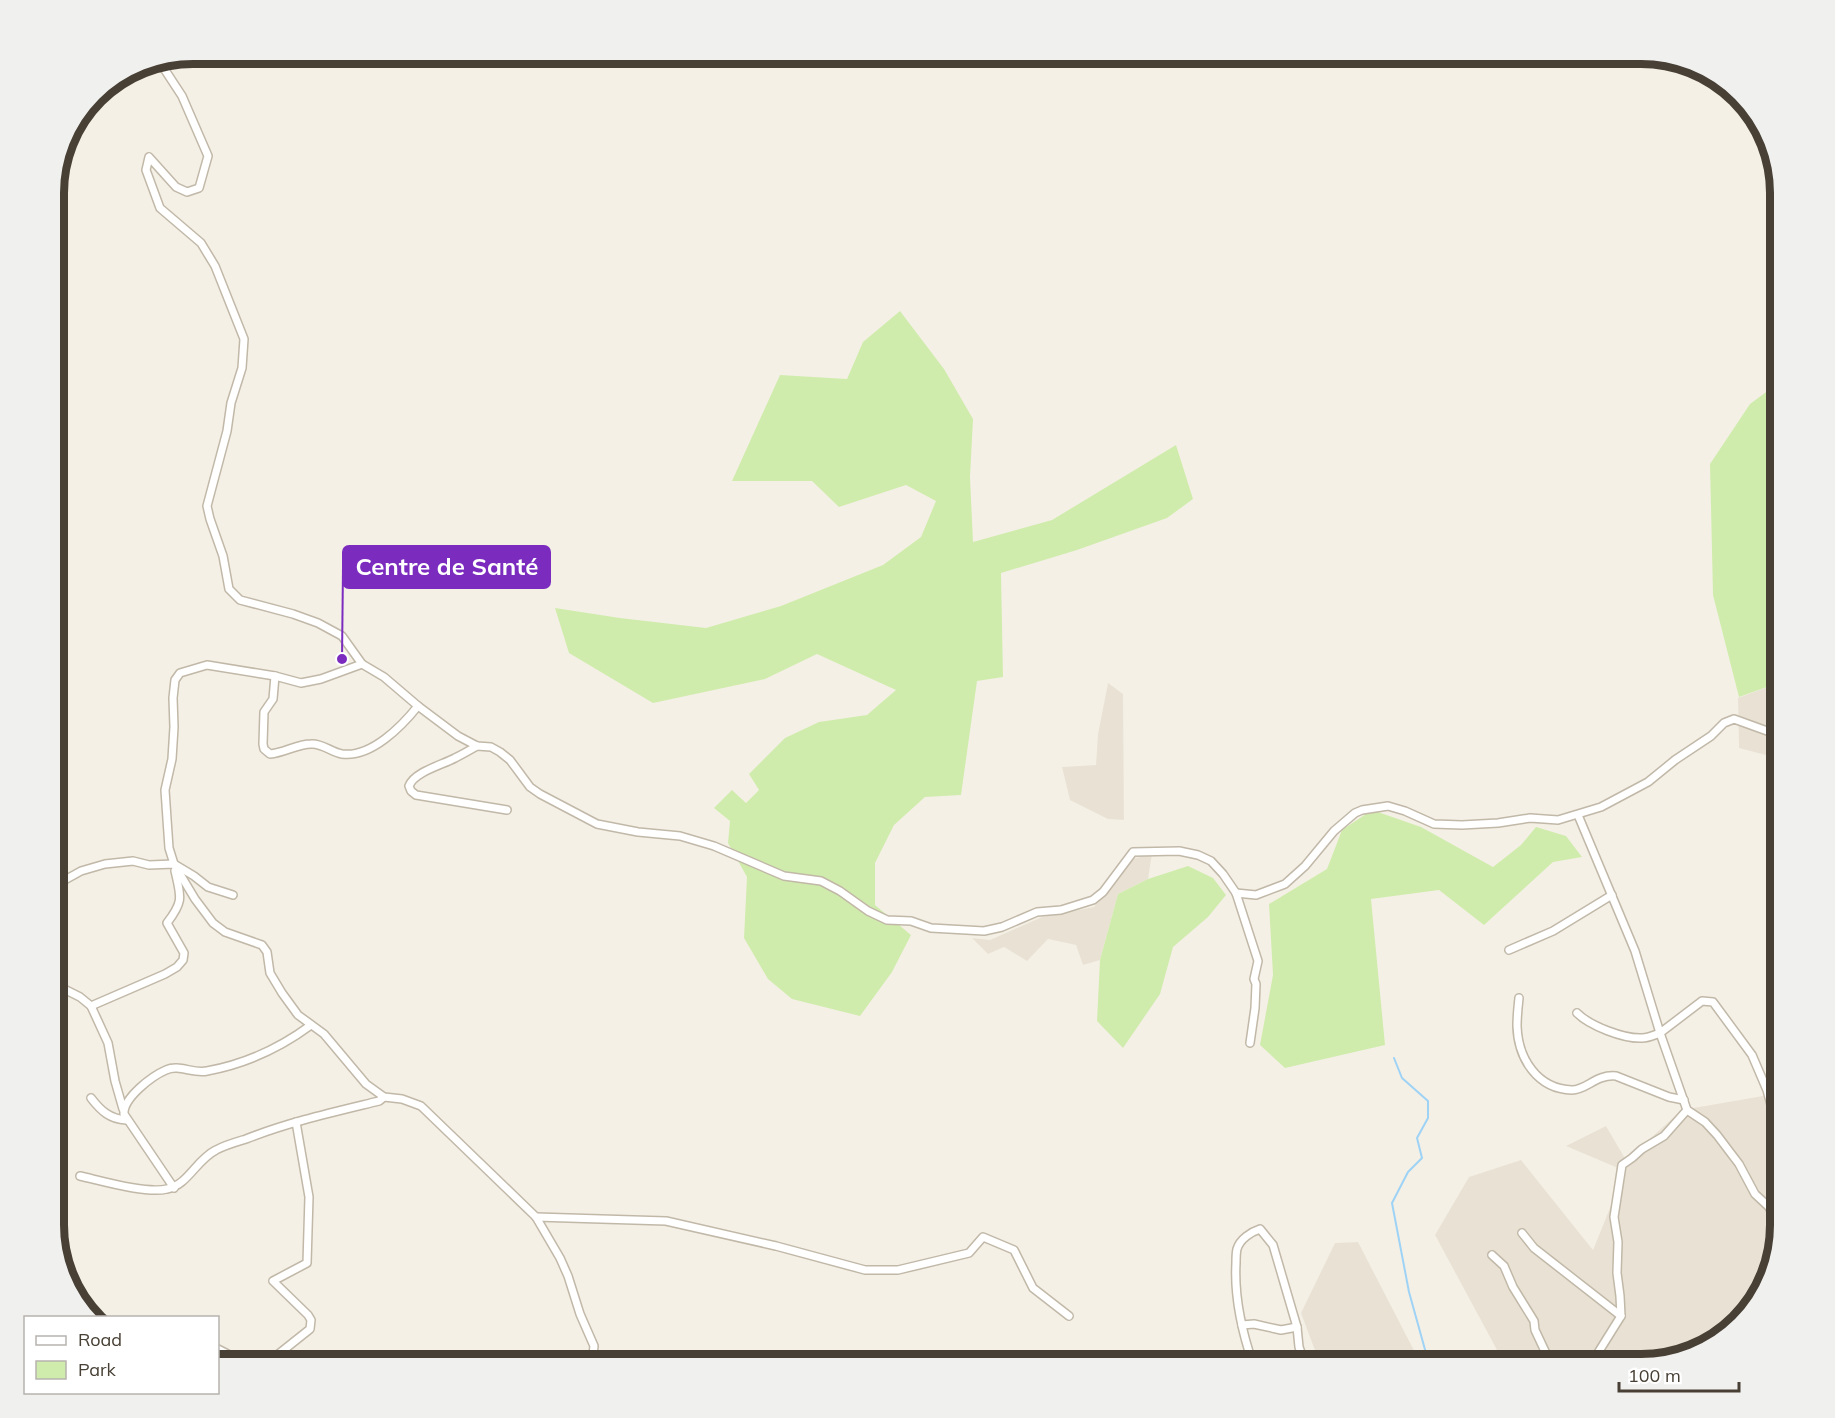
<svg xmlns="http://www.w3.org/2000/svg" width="1835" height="1418" font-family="Mulish,sans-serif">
<rect width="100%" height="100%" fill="#f4f0e6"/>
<g fill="#e9e2d4">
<polygon points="1781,682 1781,759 1739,748 1738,698"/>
<polygon points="1108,683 1123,694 1124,820 1108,819 1070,800 1062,767 1096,765 1098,734"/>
<polygon points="1152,854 1148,879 1118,894 1100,960 1083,965 1076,945 1048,939 1027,961 1004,947 988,954 972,938 990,940 1042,917 1094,907 1132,859"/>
<polygon points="1780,1093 1781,1096 1781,1225 1752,1310 1703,1350 1642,1364 1467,1364 1497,1350 1435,1235 1469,1177 1521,1160 1593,1250 1625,1171 1566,1146 1606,1126 1626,1160 1682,1110"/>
<polygon points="1358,1242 1421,1364 1320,1364 1301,1313 1335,1243"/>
</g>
<g fill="#d0ecac">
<polygon points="900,311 944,369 973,419 970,477 973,542 1052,520 1176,445 1193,499 1167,518 1077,550 1001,573 1003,677 977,681 961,795 925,797 894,825 875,863 875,905 911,935 892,972 860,1016 792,999 768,979 744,938 747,877 728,843 730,821 714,808 732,790 746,803 759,790 749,774 785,738 819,722 867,715 896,690 817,654 765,679 653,703 569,653 555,608 620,618 706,628 781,606 883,565 921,537 936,501 906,485 839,507 812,481 732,481 780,375 847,379 863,342"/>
<polygon points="1781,381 1781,682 1739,697 1713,595 1710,464 1750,404"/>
<polygon points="1372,810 1421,827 1493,867 1521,845 1536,827 1566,836 1582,857 1553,862 1484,925 1439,890 1371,899 1385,1045 1285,1068 1260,1045 1273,975 1269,904 1327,869 1342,830"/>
<polygon points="1188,866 1213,878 1226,895 1208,917 1173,947 1160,994 1123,1048 1097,1021 1100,960 1118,894 1148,879"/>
</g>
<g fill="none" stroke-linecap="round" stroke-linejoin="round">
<polyline stroke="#9ed3f6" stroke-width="2" points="1394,1058 1402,1078 1428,1101 1428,1118 1417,1138 1422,1158 1408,1172 1392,1203 1409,1292 1429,1364"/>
<defs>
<g id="minor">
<polyline points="156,61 165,70 182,96 208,156 199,188 187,192 176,187 149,157 146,170 160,208 201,243 215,266 244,339 242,368 231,403 227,431 207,506 210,519 223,556 229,589 240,600 293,614 318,623 342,636 362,664 321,679 301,683 275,676 207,665 180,673 175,680 173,698 174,727 172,759 165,790 169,848 174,864 195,899 213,923 225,932 262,945 267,952 270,973 282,993 298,1015 324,1034 366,1084 384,1097 402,1099 421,1106 536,1217 560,1258 568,1276 580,1314 594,1346 592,1364"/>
<polyline points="362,664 384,677 418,706 458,736 477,746 491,747 500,752 510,760 530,787 540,794 597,824 638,832 680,836 714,846 784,876 821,881 840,891 868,911 887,920 911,921 931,928 984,931 1002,927 1037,912 1061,910 1093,900 1103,892 1133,852 1179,851 1198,855 1211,861 1223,874 1236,893 1258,961 1254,979 1256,984 1255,1008 1250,1043"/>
<path d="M275,676L273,699L264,712L263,744L264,749L270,754C284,753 297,744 311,744C322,743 331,752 342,754C371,758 402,726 418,706"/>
<path d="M477,746C470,750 463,754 455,758C442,765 414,772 409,786L411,791L416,795L507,810"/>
<polyline points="1578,815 1635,951 1660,1033 1702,1001 1713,1002 1752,1055 1767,1090 1774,1116 1776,1136 1781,1148"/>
<polyline points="54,886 81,871 105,864 133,861 149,865 174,864 194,876 208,887 233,895"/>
<polyline points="1236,893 1256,895 1285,884 1305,866 1334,831 1355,813 1362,810 1388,806 1405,811 1434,824 1462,825 1498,823 1530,818 1558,820 1601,807 1648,782 1675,760 1711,736 1724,723 1734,719 1781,736"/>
<polyline points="1509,950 1553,931 1612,895"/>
<polyline points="54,984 80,997 91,1006 108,1043 115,1081 123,1109"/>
<path d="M1519,998C1518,1007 1517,1016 1517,1026C1518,1058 1537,1089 1572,1090C1587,1090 1596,1074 1616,1076L1669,1097L1684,1100"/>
<path d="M91,1006L165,974L177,967L183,960L184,953L167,923C184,901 181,897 175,871"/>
<path d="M1577,1013C1590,1026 1624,1039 1642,1038C1649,1038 1654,1035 1660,1033L1687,1110L1705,1122L1717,1135L1739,1164L1755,1194L1769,1207L1779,1229"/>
<path d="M91,1098C101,1111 110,1119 126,1120"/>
<path d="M80,1176C102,1181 146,1194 167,1189C188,1185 196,1160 216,1150C225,1145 236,1142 246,1139C289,1122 334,1112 379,1101L384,1097"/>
<path d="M174,1188L124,1114C123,1098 152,1076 166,1070C179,1064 193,1074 207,1071C245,1064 280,1048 311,1025"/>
<polyline points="1769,1207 1781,1187"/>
<polyline points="536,1217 666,1221 776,1246 865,1270 898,1270 969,1253 983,1237 1014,1250 1033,1288 1069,1316"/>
<polyline points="1522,1233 1534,1248 1621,1316"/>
<polyline points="1492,1255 1504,1266 1513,1287 1534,1321 1535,1330 1551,1364"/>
<polyline points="1242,1325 1254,1324 1281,1330 1297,1327"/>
<polyline points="218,1349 247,1364"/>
<polyline points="266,1364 310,1329 311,1320 308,1315 273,1281 307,1263 309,1197 296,1122"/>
<path d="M1253,1364C1242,1332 1234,1298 1236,1263C1236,1259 1236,1253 1237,1249C1240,1239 1251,1232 1260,1229L1273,1245L1297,1327L1299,1347L1305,1364"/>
<polyline points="1591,1364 1621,1316 1620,1296 1617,1273 1618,1242 1614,1217 1622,1165 1632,1158 1642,1149 1664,1136 1687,1110"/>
</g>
</defs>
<use href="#minor" stroke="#c1b8a8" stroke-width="10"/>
<use href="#minor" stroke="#fff" stroke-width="7"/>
</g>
<path d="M0 0H1835V1418H0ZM193 64H1641A129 129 0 0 1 1770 193V1225A129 129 0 0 1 1641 1354H193A129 129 0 0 1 64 1225V193A129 129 0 0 1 193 64Z" fill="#f0f0ef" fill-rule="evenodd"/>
<path fill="none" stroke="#484035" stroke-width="8" d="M193 64H1641A129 129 0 0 1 1770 193V1225A129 129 0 0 1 1641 1354H193A129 129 0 0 1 64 1225V193A129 129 0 0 1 193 64Z"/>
<path fill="none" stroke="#7b2cbf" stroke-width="2" d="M342 659L343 567"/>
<circle fill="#7b2cbf" stroke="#fff" stroke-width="2" cx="342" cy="659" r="6"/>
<rect fill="#7b2cbf" stroke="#7b2cbf" stroke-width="2" x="343" y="546" width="207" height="42" rx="6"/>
<g font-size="24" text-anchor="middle" font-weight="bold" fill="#fff">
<text x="447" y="575">Centre de Santé</text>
</g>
<rect x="24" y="1316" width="195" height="78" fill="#ffffff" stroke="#b6b3ae" stroke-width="1.5"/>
<rect x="36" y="1336" width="30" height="9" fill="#ffffff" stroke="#b6b3ae" stroke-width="1.5"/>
<text x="78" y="1346" font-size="18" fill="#484035">Road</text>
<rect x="36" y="1361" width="30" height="18" fill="#d0ecac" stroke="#b6b3ae" stroke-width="1.5"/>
<text x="78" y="1376" font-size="18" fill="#484035">Park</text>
<path d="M1619 1382v9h120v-9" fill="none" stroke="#484035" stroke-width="3"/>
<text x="1628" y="1382" font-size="18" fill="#484035" stroke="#ffffff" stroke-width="4.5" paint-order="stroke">100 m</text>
</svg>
